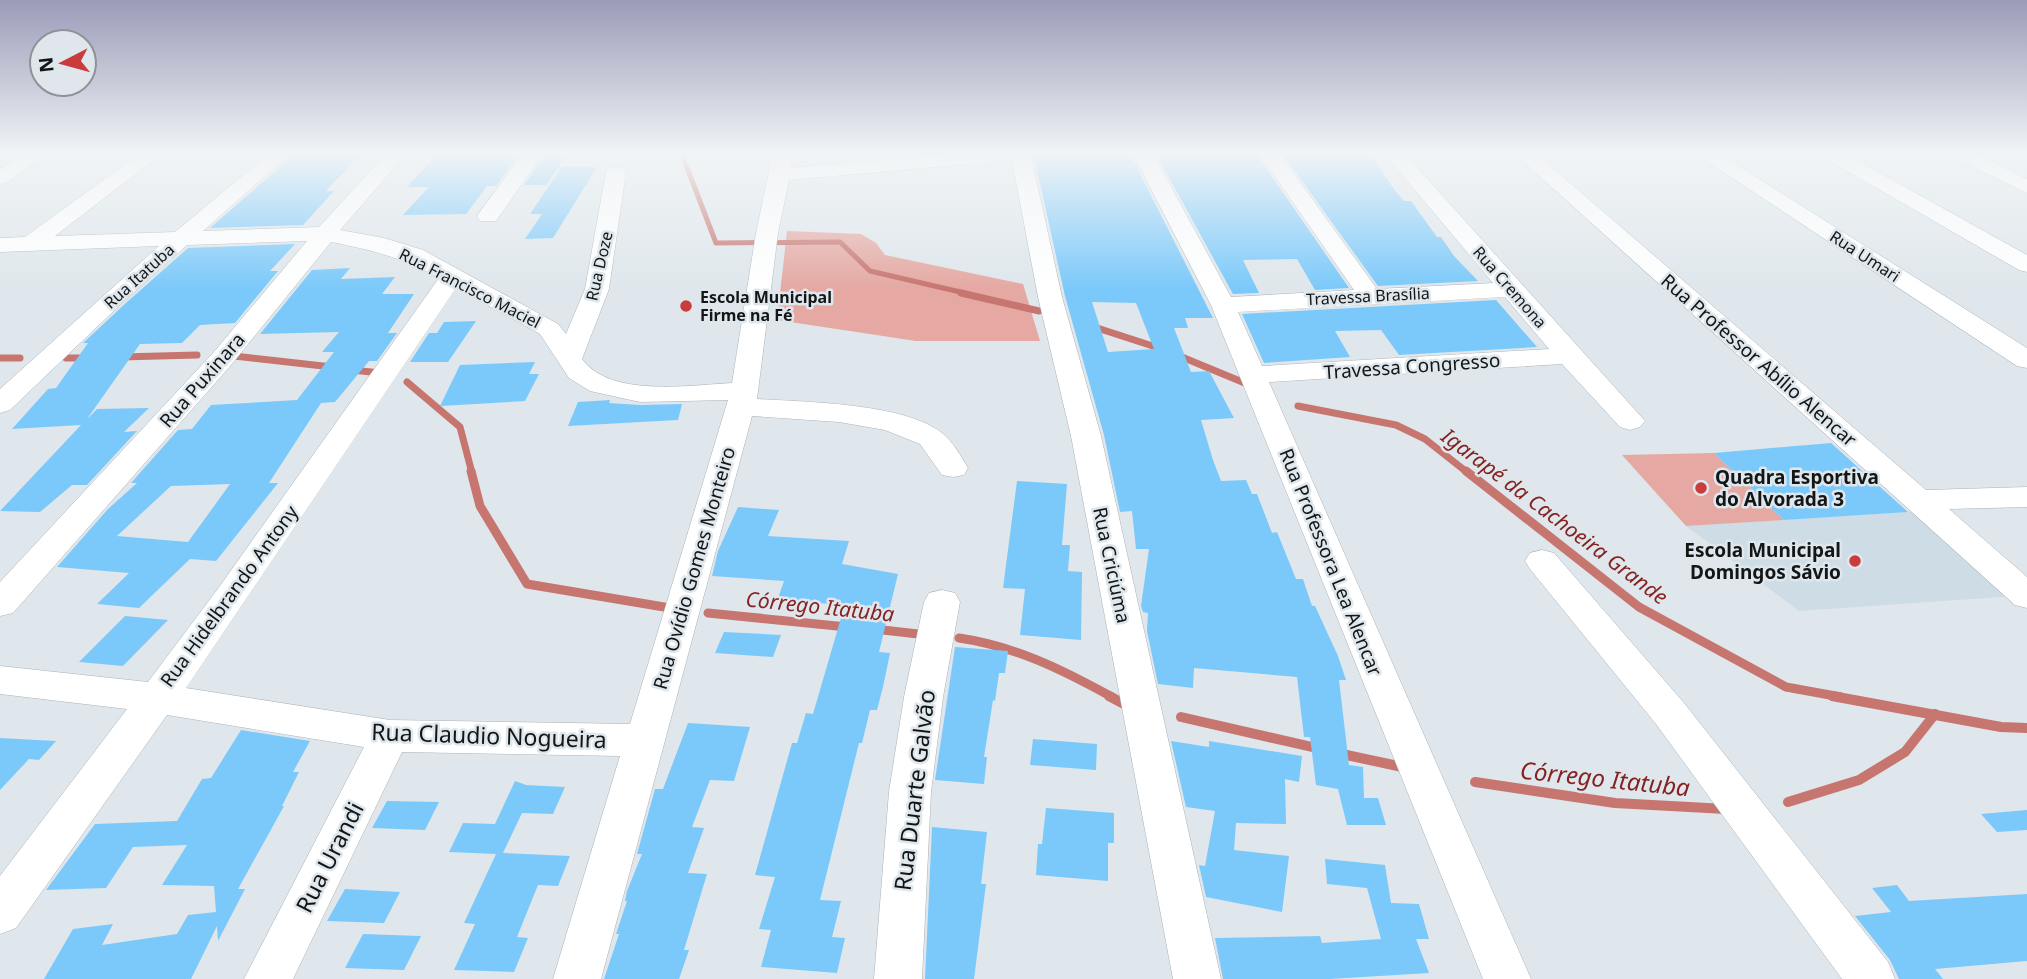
<svg xmlns="http://www.w3.org/2000/svg" width="2027" height="979" font-family="'Noto Sans',sans-serif">
<rect width="100%" height="100%" fill="#dfe7ec"/>
<polygon fill="#cedce6" points="1924,511 2016,596 1799,611 1686,526"/>
<g fill="#e5a8a2">
<polygon points="787,231 861,234 876,243 885,255 1023,284 1040,341 916,341 777,320"/>
<polygon points="1714,453 1784,520 1686,526 1622,455"/>
</g>
<g fill="none" stroke-linecap="round" stroke-linejoin="round">
<polyline stroke="#c7756f" stroke-width="5" points="681,152 716,243 840,242 870,271 969,294"/>
<g stroke="#c7756f" stroke-width="7">
<polyline points="961,293 1039,311"/>
<polyline points="1091,326 1162,349"/>
<polyline points="1177,355 1252,386"/>
<polyline points="234,356 332,367"/>
<polyline points="121,357 197,355"/>
<polyline points="0,358 20,358"/>
<polyline points="66,358 87,358"/>
<polyline points="352,370 381,373"/>
<polyline points="407,382 460,427 472,473"/>
<polyline points="1298,406 1396,425 1425,439 1468,473"/>
</g>
<g stroke="#c7756f" stroke-width="9">
<polyline points="471,471 480,506 527,584 676,609"/>
<polyline points="1466,471 1639,607 1786,687 1841,697"/>
<polyline points="708,613 847,627"/>
<polyline points="874,629 927,635"/>
<path d="M959,638C1015,646 1063,670 1112,697"/>
</g>
<g stroke="#c7756f" stroke-width="10">
<polyline points="1109,696 1126,705"/>
<polyline points="1832,696 2001,727 2027,728"/>
<polyline points="1181,717 1321,749"/>
<polyline points="1337,753 1407,768"/>
<polyline points="1475,782 1615,803 1726,809"/>
<polyline points="1788,802 1859,780 1905,752 1935,714"/>
</g>
</g>
<g fill="#7bc9fa" fill-rule="evenodd">
<polygon points="363,152 326,191 334,191 303,225 210,228 295,154"/>
<polygon points="440,152 481,152 478,156 519,155 496,186 487,186 466,214 403,215 429,187 407,187"/>
<polygon points="547,152 569,152 546,185 524,185"/>
<path d="M1033,152H1129L1213,318H1185L1188,328H1174L1191,372L1209,371L1234,418L1201,420L1213,460L1221,481L1246,480L1252,494H1257L1272,533L1277,532L1296,579H1303L1312,606H1315L1338,656L1346,680H1339L1349,765L1363,767L1364,798H1378L1386,825H1347L1338,789L1316,785L1310,737H1304L1297,677L1194,668L1193,688L1158,684L1147,631L1148,613L1143,612L1141,606L1149,549H1136L1132,511L1120,512L1104,435L1065,296ZM1092,302L1136,303L1154,349L1108,352Z"/>
<polygon points="1155,152 1176,152 1178,157 1183,157 1257,155 1349,288 1315,290 1297,259 1243,260 1259,293 1233,294"/>
<polygon points="1281,152 1368,152 1396,192 1404,201 1411,201 1437,237 1441,237 1454,256 1478,281 1378,286"/>
<polygon points="562,167 597,167 553,238 525,239 542,214 530,214"/>
<polygon points="295,244 270,271 278,271 235,323 200,325 182,343 140,344 87,419 97,409 149,408 124,432 137,431 87,485 72,485 40,512 0,511 81,425 12,429 48,389 56,388 88,343 83,343 126,303 188,248"/>
<path d="M350,268L341,279L395,277L382,294H414L388,333H397L377,361H369L335,402L321,403L269,483H278L216,561L190,559L139,608L97,604L129,573L57,567L108,509L137,483H131L178,430L192,429L211,405L297,400L334,352H322L339,332L260,334L312,270ZM230,484L188,542L117,536L171,486Z"/>
<polygon points="1496,300 1537,347 1399,355 1381,330 1335,331 1350,357 1264,363 1242,314"/>
<polygon points="476,321 448,362 410,362 429,333 437,333 444,322"/>
<polygon points="535,362 529,374 539,374 525,401 440,406 460,365"/>
<polygon points="610,400 609,403 640,405 682,404 678,420 568,426 578,402"/>
<polygon points="1831,443 1908,512 1784,520 1714,453"/>
<polygon points="1017,481 1067,484 1062,545 1070,545 1068,571 1082,572 1081,640 1020,635 1025,589 1003,588"/>
<polygon points="738,507 779,510 768,536 849,541 842,564 898,574 879,652 890,653 883,687 877,710 870,710 862,743 859,743 820,900 841,901 832,937 845,938 837,973 761,967 771,930 759,929 775,877 755,875 792,743 797,743 806,713 813,714 843,611 832,611 834,604 777,601 784,581 712,576 718,551"/>
<polygon points="125,616 168,620 123,666 79,662"/>
<polygon points="724,632 781,635 773,657 715,653"/>
<polygon points="955,647 1008,651 1005,673 999,673 995,701 993,700 984,757 987,757 984,784 935,780"/>
<polygon points="688,723 750,727 734,781 710,780 692,827 704,828 688,873 707,874 684,950 689,950 679,979 604,979 619,934 616,934 627,901 625,901 627,891 642,854 637,854 655,789 663,789"/>
<polygon points="241,730 310,741 293,772 299,772 282,806 284,806 238,889 245,889 218,941 217,926 191,979 44,979 73,929 113,924 102,945 177,934 188,915 216,912 214,886 162,885 187,845 133,847 106,888 46,890 95,824 177,821 202,779 211,778"/>
<polygon points="0,738 56,741 39,760 29,759 0,790"/>
<polygon points="1033,739 1097,744 1096,770 1030,765"/>
<polygon points="1171,741 1209,747 1209,741 1302,756 1299,782 1285,779 1286,824 1236,823 1234,850 1289,856 1282,912 1206,897 1199,865 1205,866 1215,811 1186,807"/>
<polygon points="515,781 526,785 565,787 553,814 522,813 503,853 570,856 558,886 538,885 517,937 528,938 514,972 454,970 475,924 464,923 496,854 449,852 463,823 495,824"/>
<polygon points="387,801 439,802 425,830 372,828"/>
<polygon points="1046,808 1114,813 1114,843 1108,843 1108,881 1036,875 1038,844 1042,844"/>
<polygon points="2027,810 2027,830 1997,832 1981,814"/>
<polygon points="932,827 987,832 981,884 986,884 974,979 925,979"/>
<polygon points="1325,859 1385,865 1391,903 1419,904 1429,939 1416,939 1429,973 1330,979 1223,979 1215,938 1320,936 1322,943 1381,939 1367,888 1327,884"/>
<polygon points="1897,885 1909,901 2027,894 2027,961 1935,969 1943,979 1899,979 1890,960 1855,916 1891,912 1872,888"/>
<polygon points="345,889 400,892 384,923 327,921"/>
<polygon points="363,934 421,936 404,970 345,968"/>
</g>
<g fill="none" stroke-linecap="round" stroke-linejoin="round">
<defs>
<g id="minor">
<polygon points="27,152 50,152 7,182 0,184 0,169"/>
<path d="M142,152H164L55,236L175,232L271,152H292L203,231L319,227L388,152H408L340,230L384,238L423,250L558,324L566,334L585,289L606,172L609,168H623L626,172L609,289L582,359C610,398 690,385 732,383L756,233L773,152H793L791,168L969,152H1030L1062,297L1101,436L1221,979H1173L1071,436L1038,297L1012,160L789,180L778,233L757,399C805,402 904,403 942,433C953,442 961,456 968,468L964,475L953,477L942,475L920,444L885,430L839,422L752,416L601,979H553L620,756L402,752L293,979H244L364,747L167,715L16,928L0,934V876L127,709L0,694V666L148,682L217,590L439,278C401,257 372,250 331,242L231,365L13,613L0,616V582L213,353L307,241L187,245L124,301L10,410L0,413V389L159,246L0,252V238L25,237ZM456,288L540,334L569,378L590,391L640,402L728,400L630,724L390,720L186,688Z"/>
<polygon points="524,152 544,152 496,221 480,221 477,216"/>
<path d="M1132,152H1152L1231,297L1354,290L1258,152H1278L1377,289L1493,283L1383,152H1403L1645,421L1640,427L1630,430L1620,427L1562,364L1269,382L1531,979H1483L1211,305ZM1505,297L1549,349L1262,366L1238,312Z"/>
<polygon points="1513,152 1534,152 1926,490 2027,487 2027,507 1949,509 2027,577 2027,608 2015,605"/>
<polygon points="1693,152 1716,152 2027,348 2027,368 2017,366"/>
<polygon points="1818,152 1842,152 2027,255 2027,272 2019,270 1821,156"/>
<polygon points="1948,152 1973,152 2027,179 2027,193 1951,156"/>
<polygon points="1542,550 1554,553 1684,703 1888,962 1895,979 1842,979 1656,724 1530,569 1525,561 1530,553"/>
<polygon points="942,590 955,593 960,602 943,697 931,792 922,979 874,979 889,792 904,697 924,602 929,593"/>
</g>
</defs>
<use href="#minor" stroke="#abb2b7" stroke-width="1"/>
<use href="#minor" fill="#fff" fill-rule="evenodd"/>
</g>
<linearGradient id="sky" x2="0" y2="1"><stop stop-color="#9b9bb8"/><stop offset="0.53" stop-color="#f1f4f6"/><stop offset="1" stop-color="#f1f4f6" stop-opacity="0"/></linearGradient>
<rect width="2027" height="289" fill="url(#sky)"/>
<g fill="#ca3b3b" stroke="#dfe7ec" stroke-width="2.5">
<circle cx="686" cy="306" r="7"/>
<circle cx="1701" cy="488" r="7"/>
<circle cx="1855" cy="561" r="7"/>
</g>
<g text-anchor="middle" dominant-baseline="central" stroke-width="5" stroke-linejoin="round" paint-order="stroke">
<g font-size="16" fill="#131617" stroke="#dfe7ec">
<text transform="translate(1865 256) rotate(33)">Rua Umari</text>
<text transform="translate(599 266) rotate(-77)">Rua Doze</text>
<text transform="translate(139 276) rotate(-42)">Rua Itatuba</text>
<text transform="translate(1510 287) rotate(49)">Rua Cremona</text>
<text transform="translate(470 288) rotate(27)">Rua Francisco Maciel</text>
<text transform="translate(1368 296) rotate(-3)">Travessa Brasília</text>
</g>
<g font-size="16" font-weight="bold" fill="#131617" stroke="#dfe7ec" text-anchor="start">
<text x="700" y="297">Escola Municipal<tspan x="700" dy="18">Firme na Fé</tspan></text>
</g>
<g font-size="19" fill="#131617" stroke="#dfe7ec">
<text transform="translate(1759 360) rotate(41)">Rua Professor Abílio Alencar</text>
<text transform="translate(1412 366) rotate(-4)">Travessa Congresso</text>
<text transform="translate(202 380) rotate(-49)">Rua Puxinara</text>
<text transform="translate(1331 562) rotate(68)">Rua Professora Lea Alencar</text>
<text transform="translate(1112 565) rotate(78)">Rua Criciúma</text>
<text transform="translate(694 568) rotate(-74)">Rua Ovídio Gomes Monteiro</text>
<text transform="translate(229 596) rotate(-54)">Rua Hidelbrando Antony</text>
</g>
<g font-size="19" font-weight="bold" fill="#131617" stroke="#dfe7ec" text-anchor="start">
<text x="1715" y="477">Quadra Esportiva<tspan x="1715" dy="22">do Alvorada 3</tspan></text>
<text x="1841" y="550" text-anchor="end">Escola Municipal<tspan x="1841" dy="22">Domingos Sávio</tspan></text>
</g>
<g font-size="21" font-style="italic" fill="#852323" stroke="#dfe7ec">
<text transform="translate(1555 516) rotate(37)">Igarapé da Cachoeira Grande</text>
<text transform="translate(820 606) rotate(6)">Córrego Itatuba</text>
</g>
<g font-size="23" fill="#131617" stroke="#dfe7ec">
<text transform="translate(489 735) rotate(2)">Rua Claudio Nogueira</text>
<text transform="translate(914 790) rotate(-83)">Rua Duarte Galvão</text>
<text transform="translate(329 857) rotate(-63)">Rua Urandi</text>
</g>
<g font-size="24" font-style="italic" fill="#852323" stroke="#dfe7ec">
<text transform="translate(1605 778) rotate(6)">Córrego Itatuba</text>
</g>
</g>
<g transform="translate(63 63) rotate(264)"><circle r="33" fill="#dfe7ec" stroke="#8d9397" stroke-width="2"/>
<path d="M0-5L12 26L0 18L-12 26Z" fill="#ca3b3b"/>
<text y="-10" font-size="19" font-weight="bold" text-anchor="middle" fill="#131617">N</text>
</g>
</svg>
